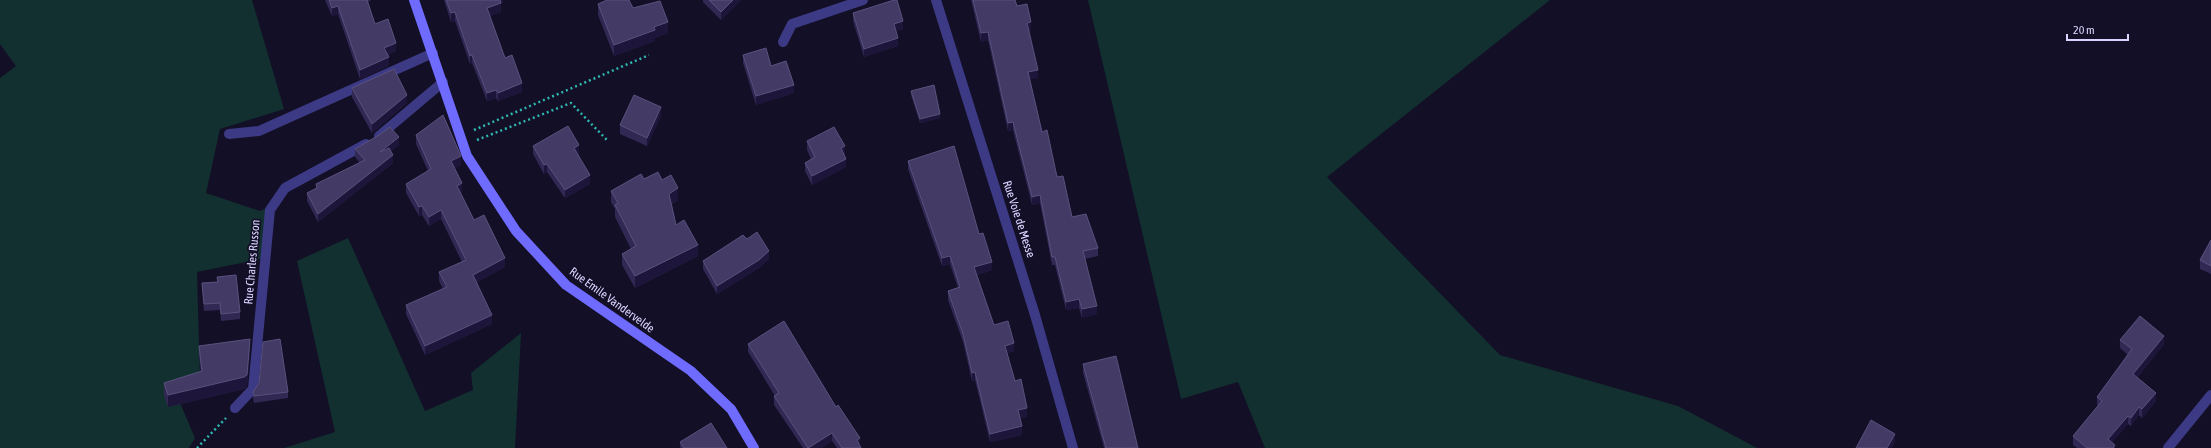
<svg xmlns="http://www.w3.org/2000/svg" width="2211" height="448" font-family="'Asap Condensed',sans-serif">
<rect width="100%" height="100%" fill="#130f26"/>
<g fill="#12302f">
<polygon points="0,0 252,0 284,109 220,129 206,193 260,211 266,208 261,259 197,272 200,382 178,398 195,438 189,448 0,448 0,78 16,66 0,44"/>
<polygon points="1088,0 1550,0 1327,177 1500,355 1678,406 1757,448 1265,448 1238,382 1181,399"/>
<polygon points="348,238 425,411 473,390 471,373 521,333 515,448 284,448 335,432 297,261"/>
</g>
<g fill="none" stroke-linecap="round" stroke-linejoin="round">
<g stroke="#2fb8b0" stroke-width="2.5" stroke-dasharray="2 3" stroke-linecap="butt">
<polyline points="474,130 649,55"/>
<polyline points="477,140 571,103 608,141"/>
<polyline points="197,448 226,418"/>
</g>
<polyline stroke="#3d3a85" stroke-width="10" points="229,134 259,131 433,53"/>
<g stroke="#3d3a85" stroke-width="10">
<polyline points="936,0 1035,315 1073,448"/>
<polyline points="783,42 792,24 863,0"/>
<polyline points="379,136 443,82"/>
<polyline points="235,408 253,389 270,210 285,188 366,144"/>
<polyline points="2168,448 2211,395"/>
</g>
<polyline stroke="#6f6bff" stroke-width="10" points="414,0 467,156 516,231 566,285 691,371 731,409 754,448"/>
</g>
<g fill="#312854">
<polygon points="325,0 371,0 368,2 375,24 396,51 387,55 389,66 360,79 338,14 332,16"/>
<polygon points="444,0 503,0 503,2 501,4 501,12 490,16 505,58 522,92 498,101 496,98 487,101 472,63 470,64 455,21 451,22"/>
<polygon points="703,0 741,0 721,20 703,2"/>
<polygon points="971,0 1015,0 1017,6 1031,30 1029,31 1038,78 1030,79 1042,132 1072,217 1098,248 1098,256 1085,259 1097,314 1082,318 1079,308 1066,310 1055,265 1052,265 1040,203 1032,205 1013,130 1008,131 988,40 981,42"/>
<polygon points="598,4 668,33 655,38 655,41 614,56 598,15"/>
<polygon points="853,13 903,29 896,31 898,46 864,57 853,21"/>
<polygon points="743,55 771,66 794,93 756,105 743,63"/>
<polygon points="352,88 407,103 372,133 352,97"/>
<polygon points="911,91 940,118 920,123 911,95"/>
<polygon points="661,116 647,146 620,134 620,125"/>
<polygon points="416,135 461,165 455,168 462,192 461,193 474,220 505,267 477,282 492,324 425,355 406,314 406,305 443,289 439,281 439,272 462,262 441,219 429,226 422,215 419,216 406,193 406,184 428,171 416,144"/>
<polygon points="807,141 845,154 844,155 846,167 812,185 805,171 805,163 811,159 807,150"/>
<polygon points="399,145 391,151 393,163 318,222 307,201 307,193 316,188 316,184 360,163 355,157 355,149"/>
<polygon points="533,146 579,153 577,154 590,184 565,198 547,172 544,174 533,154"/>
<polygon points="908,161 979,234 992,270 977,275 994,325 1014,351 1007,353 1015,381 1027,417 1020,418 1022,435 990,442 975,380 972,381 963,342 948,300 948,291 958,288 950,264 942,266 908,169"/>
<polygon points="644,179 662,180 678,200 672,204 676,225 698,256 635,288 622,265 622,254 631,249 615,217 615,209 611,202 611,191"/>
<polygon points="747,239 769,259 759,268 717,294 703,269 703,261"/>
<polygon points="2211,240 2211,274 2200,269 2200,260"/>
<polygon points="217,277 240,312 240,319 221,321 220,310 204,311 202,290 202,283 217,282"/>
<polygon points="2120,340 2164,344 2137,378 2156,401 2142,418 2139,415 2131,426 2128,424 2112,442 2115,448 2077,448 2073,445 2073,436 2098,406 2097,405 2097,397 2128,355 2120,348"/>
<polygon points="748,344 860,446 861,448 837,448 832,441 822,448 803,448 774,405 774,396 775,396 748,352"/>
<polygon points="199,346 250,351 247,386 244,389 168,407 164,395 164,383 201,372 199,357"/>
<polygon points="1083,364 1138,448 1104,448 1083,373"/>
<polygon points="259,383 288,392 288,398 254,403 253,398 253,392"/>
<polygon points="680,442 727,448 680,448"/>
</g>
<g fill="#1d163a">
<polygon points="499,0 503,0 503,2 501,4 501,12 487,17 487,8"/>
<polygon points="733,0 741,0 721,20 721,12"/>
<polygon points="338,6 338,14 332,16 332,8"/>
<polygon points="455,12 455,21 451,22 451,13"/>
<polygon points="903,21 903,29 894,32 894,24"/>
<polygon points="668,22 668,33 655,38 655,41 614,56 614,45"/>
<polygon points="1031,22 1031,30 1027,31 1027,23"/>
<polygon points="988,32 988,40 981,42 981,33"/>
<polygon points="898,38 898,46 864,57 864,49"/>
<polygon points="396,43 396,51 384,56 384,48"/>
<polygon points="472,55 472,63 470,64 470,56"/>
<polygon points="389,57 389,66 360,79 360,70"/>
<polygon points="1038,70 1038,78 1028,80 1028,72"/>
<polygon points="522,83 522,92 498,101 498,93"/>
<polygon points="794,85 794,93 756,105 756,96"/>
<polygon points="496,90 496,98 487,101 487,93"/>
<polygon points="407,95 407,103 372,133 372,124"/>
<polygon points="661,107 661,116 647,146 647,138"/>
<polygon points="940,114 940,118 920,123 920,119"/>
<polygon points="1013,122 1013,130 1008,131 1008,123"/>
<polygon points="399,137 399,145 380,160 380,152"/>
<polygon points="579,145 579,153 574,156 574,148"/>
<polygon points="845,146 845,154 841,157 841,148"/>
<polygon points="393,155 393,163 318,222 318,214"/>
<polygon points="461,156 461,165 451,170 451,161"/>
<polygon points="846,159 846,167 812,185 812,176"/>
<polygon points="547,164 547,172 544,174 544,165"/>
<polygon points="590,175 590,184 565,198 565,190"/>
<polygon points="462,183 462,192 457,195 457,186"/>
<polygon points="678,188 678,200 669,205 669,194"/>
<polygon points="1040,195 1040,203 1032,205 1032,197"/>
<polygon points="422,206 422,215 419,216 419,207"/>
<polygon points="441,210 441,219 429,226 429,217"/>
<polygon points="698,245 698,256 635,288 635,276"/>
<polygon points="769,251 769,259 759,268 717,294 717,286"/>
<polygon points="950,256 950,264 942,266 942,258"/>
<polygon points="505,258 505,267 473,284 473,275"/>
<polygon points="992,262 992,270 974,276 974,267"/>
<polygon points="1079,299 1079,308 1066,310 1066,302"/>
<polygon points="1097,306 1097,314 1082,318 1082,309"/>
<polygon points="492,315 492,324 425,355 425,346"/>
<polygon points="2164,336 2164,344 2133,383 2133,374"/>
<polygon points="250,339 250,351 247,386 244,389 168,407 168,395"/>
<polygon points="1014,343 1014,351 1005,354 1005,346"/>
<polygon points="975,372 975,380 972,381 972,373"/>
<polygon points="2156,393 2156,401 2142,418 2142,409"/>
<polygon points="2139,407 2139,415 2131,426 2131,418"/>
<polygon points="1027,408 1027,417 1018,419 1018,410"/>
<polygon points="2128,416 2128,424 2108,447 2108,439"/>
<polygon points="1022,426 1022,435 990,442 990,434"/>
<polygon points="832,433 832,441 822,448 809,448"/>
<polygon points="1895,434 1895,442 1892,448 1887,448"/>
<polygon points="860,438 860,447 857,440"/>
</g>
<g fill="#433a66" stroke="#5a527e">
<polygon points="329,0 367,0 375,24 388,19 396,43 384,48 389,57 360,70 338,6 332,8"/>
<polygon points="446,0 500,0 501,3 487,8 505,58 512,55 522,83 498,93 496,90 487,93 472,55 470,56 455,12 451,13"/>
<polygon points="607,0 629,0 633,8 660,1 668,22 654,27 655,30 614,45 598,4"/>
<polygon points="709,0 733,0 721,12"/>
<polygon points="894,0 897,0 903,21 894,24 898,38 864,49 853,13"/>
<polygon points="973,0 1015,0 1017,6 1027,4 1031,22 1027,23 1038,70 1028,72 1042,132 1047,130 1057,177 1063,176 1072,217 1086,214 1098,248 1083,251 1097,306 1082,309 1079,299 1066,302 1055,257 1052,257 1040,195 1032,197 1013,122 1008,123 988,32 981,33"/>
<polygon points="766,48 771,66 786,61 794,85 756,96 743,55"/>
<polygon points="394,69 407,95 372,124 352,88"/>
<polygon points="934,85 940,114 920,119 911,91"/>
<polygon points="634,95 661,107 647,138 620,125"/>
<polygon points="443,115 461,156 451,161 462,183 457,186 474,220 484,215 505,258 473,275 492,315 425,346 406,305 447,287 439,272 466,260 441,210 429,217 422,206 419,207 406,184 431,169 416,135"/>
<polygon points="568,126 579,145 574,148 590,175 565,190 547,164 544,165 533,146"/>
<polygon points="390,127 399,137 380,152 389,148 393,155 318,214 307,193 317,188 316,184 365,160 355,149 379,135"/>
<polygon points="834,127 845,146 841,148 846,159 812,176 805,163 815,157 807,141"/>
<polygon points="954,146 979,234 983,233 992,262 974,267 994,325 1008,321 1014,343 1005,346 1015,381 1021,379 1027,408 1018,410 1022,426 990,434 975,372 972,373 963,334 948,291 960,287 950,256 942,258 908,161"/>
<polygon points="658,172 662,180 671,175 678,188 669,194 676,225 684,220 698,245 635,276 622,254 636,246 615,205 618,203 611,191 641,174 644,179"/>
<polygon points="757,232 769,251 759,260 717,286 703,261 743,235 747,239"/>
<polygon points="2211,240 2211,266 2200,260"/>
<polygon points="236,275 240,312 221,314 220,303 204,304 202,283 218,282 217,277"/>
<polygon points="2140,316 2164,336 2133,374 2156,393 2142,409 2139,407 2131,418 2128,416 2108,439 2115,445 2113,448 2087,448 2073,436 2102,401 2097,397 2132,349 2120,340"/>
<polygon points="784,321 836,407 838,405 860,438 857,440 861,448 842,448 832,433 808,448 774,396 779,393 748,344"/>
<polygon points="250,339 247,375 244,377 168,395 164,383 202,371 199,346"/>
<polygon points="280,339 288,392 254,396 253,392 259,383 263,342"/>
<polygon points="1116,356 1138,448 1106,448 1083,364"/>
<polygon points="1871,420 1895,434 1887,448 1856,448"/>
<polygon points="711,423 727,448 684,448 680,442"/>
</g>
<g text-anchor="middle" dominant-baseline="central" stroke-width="3.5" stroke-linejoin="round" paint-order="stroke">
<g font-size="12" fill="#d9d4ff" stroke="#130f26">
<text transform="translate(1019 219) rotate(72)">Rue Voie de Messe</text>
<text transform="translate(252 262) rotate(-85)">Rue Charles Russon</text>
<text transform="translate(612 300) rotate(36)">Rue Emile Vandervelde</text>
</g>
</g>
<path d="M2067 34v6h61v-6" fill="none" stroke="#d9d4ff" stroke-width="2"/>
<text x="2073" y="34" font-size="12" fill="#d9d4ff" stroke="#130f26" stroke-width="3" paint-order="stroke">20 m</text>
</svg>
